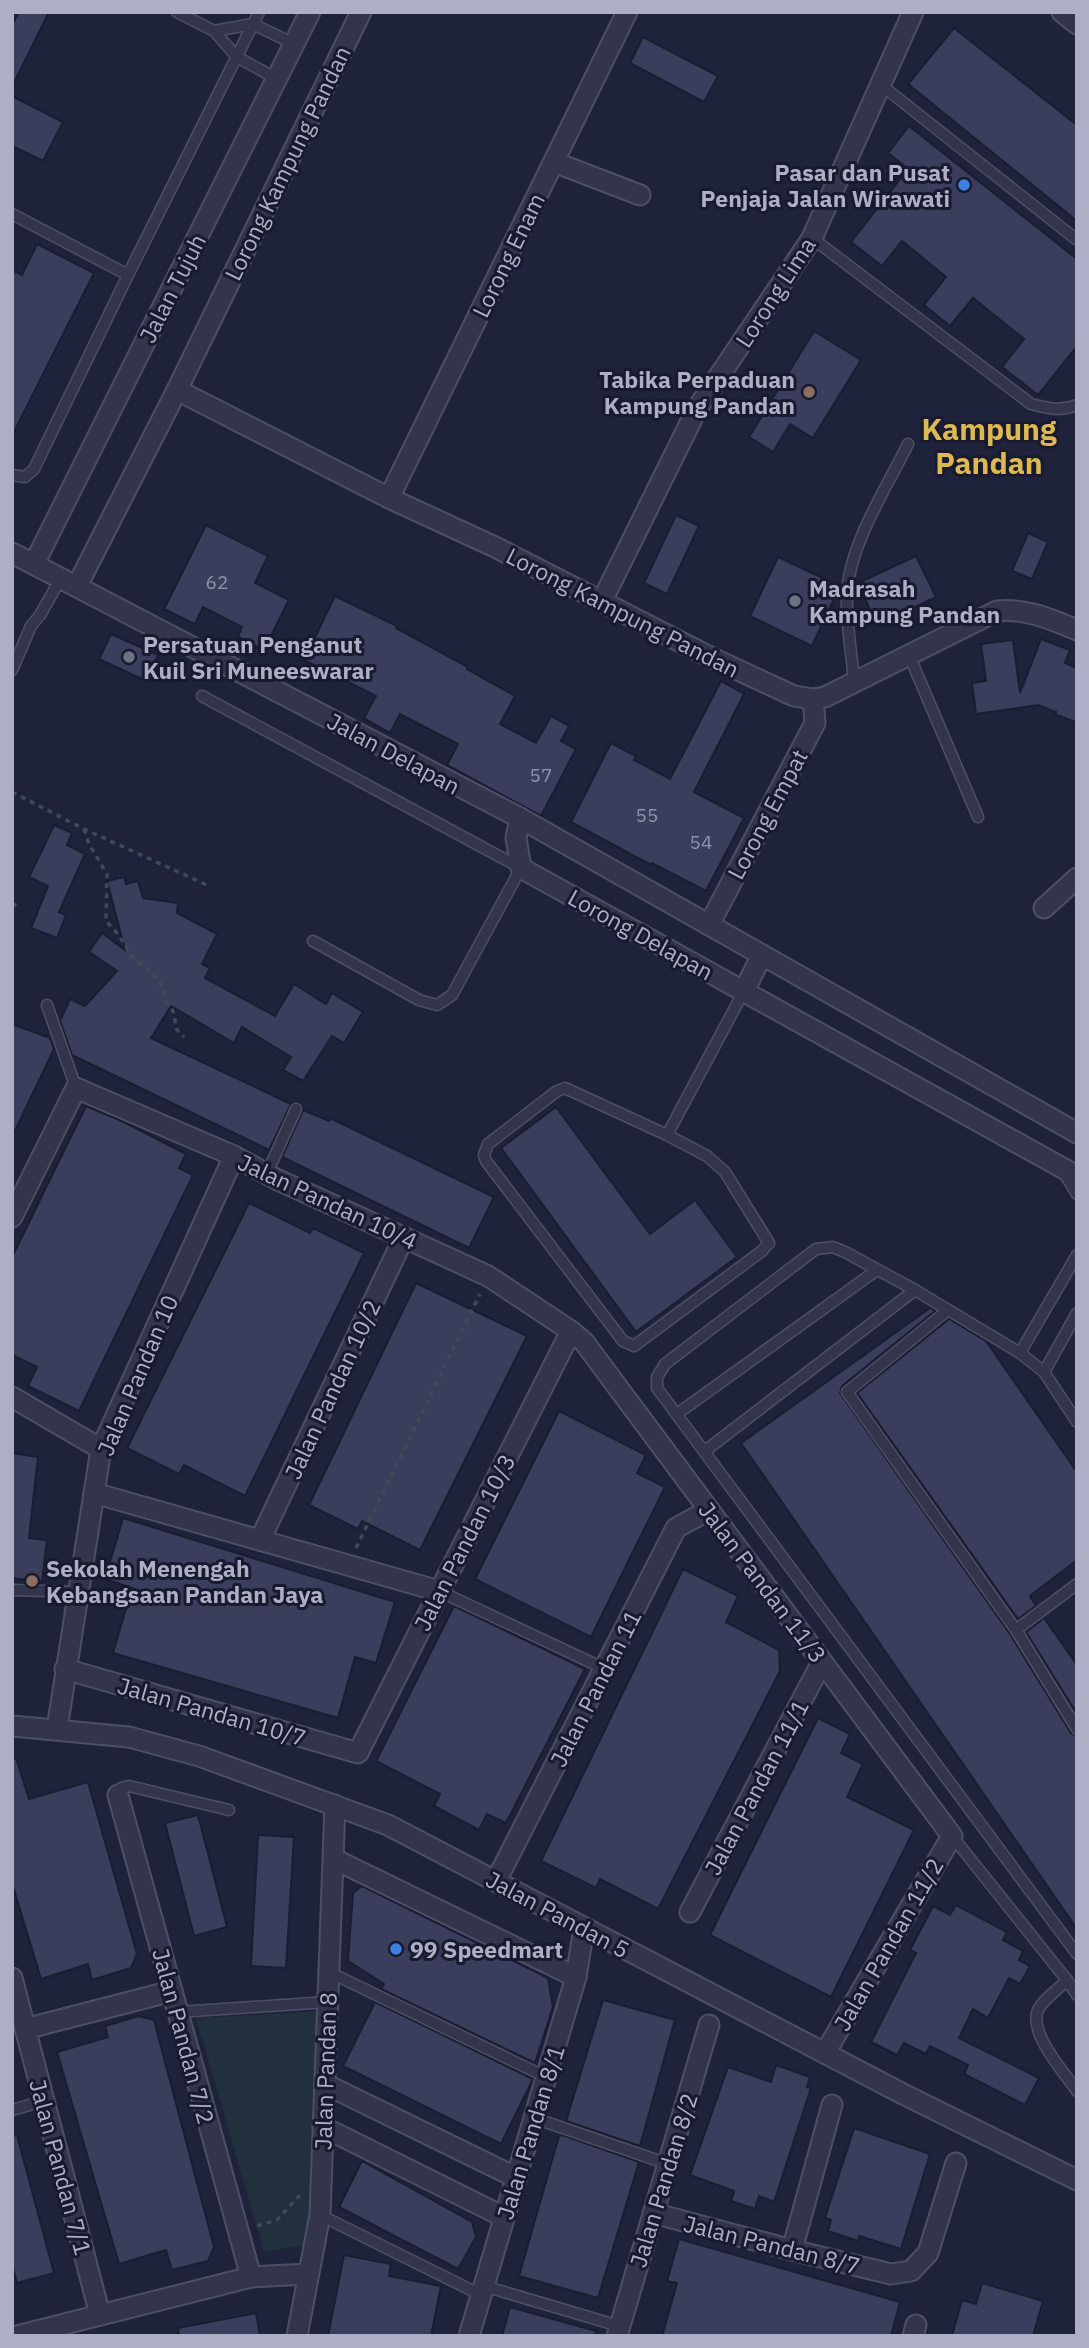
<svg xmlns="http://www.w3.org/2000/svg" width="1089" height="2348" font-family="'IBM Plex Sans',sans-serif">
<rect width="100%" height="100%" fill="#1f223b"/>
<polygon fill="#21303c" points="321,2011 312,2207 305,2245 264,2252 196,2018"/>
<g fill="#3a3d5b" stroke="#1a1d31" stroke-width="2">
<polygon points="19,12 49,12 12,87 12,25"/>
<polygon points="954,28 1077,125 1077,221 908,84"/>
<polygon points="643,37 718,76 704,102 630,63"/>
<polygon points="12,96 63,122 43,161 12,146"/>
<polygon points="909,126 1077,259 1077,346 1038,395 1002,367 1024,339 973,298 950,326 924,305 946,277 902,241 882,266 851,242 908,169 888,153"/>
<polygon points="37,244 94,273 12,436 12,270 22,275"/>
<polygon points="814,331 861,360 813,438 790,424 773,452 749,437"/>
<polygon points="676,515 699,526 667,594 644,583"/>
<polygon points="206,525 268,556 255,583 289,600 264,650 238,637 242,627 203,607 195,624 164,609"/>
<polygon points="1028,533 1048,542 1032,579 1012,571"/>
<polygon points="916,556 936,597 877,625 858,583"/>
<polygon points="778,557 840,586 812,646 750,616"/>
<polygon points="335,596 397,626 396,628 468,667 467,669 515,696 500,724 536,743 551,716 569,726 561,741 576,749 541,816 447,765 458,744 400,714 390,733 364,718 376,696 304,660"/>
<polygon points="111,634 158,655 146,681 99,659"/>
<polygon points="1041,639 1070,650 1065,663 1077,668 1077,723 1055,714 1056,712 1038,705 976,714 972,683 986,681 981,644 1013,640 1020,693"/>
<polygon points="721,681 744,694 694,792 744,818 706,891 652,863 651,865 571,822 611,743 636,756 634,760 670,779"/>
<polygon points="54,825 72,833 67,845 85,854 59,912 66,915 57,938 31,928 48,886 29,877"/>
<polygon points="124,877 126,884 138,881 143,898 178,903 177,913 217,934 202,964 210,968 205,978 275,1016 294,984 326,1004 332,993 363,1012 344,1043 332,1036 303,1081 283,1070 291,1057 242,1027 234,1043 171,1006 151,1038 291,1104 269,1150 72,1055 60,1021 70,999 85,1006 117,971 89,952 102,933 125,950 107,881"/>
<polygon points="12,1024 50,1038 54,1049 12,1137"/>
<polygon points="86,1106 124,1122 186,1154 179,1168 193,1175 79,1411 28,1386 37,1367 12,1355 12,1257"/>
<polygon points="556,1107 650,1234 695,1200 737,1257 636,1332 501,1148"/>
<polygon points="303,1110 329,1121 330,1118 494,1197 469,1248 282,1157"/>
<polygon points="249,1203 310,1233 313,1228 364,1253 245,1496 184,1465 179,1474 127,1448"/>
<polygon points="416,1283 527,1336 420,1550 362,1521 358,1529 309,1505"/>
<polygon points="930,1308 935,1311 842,1386 840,1393 1010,1634 1071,1733 1077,1736 1077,1929 741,1443"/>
<polygon points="949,1319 986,1341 1077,1472 1077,1560 1030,1596 1036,1606 1018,1619 857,1393"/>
<polygon points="559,1411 646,1455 637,1473 665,1487 591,1637 475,1579"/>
<polygon points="12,1453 38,1457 29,1538 47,1540 42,1582 12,1578"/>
<polygon points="123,1518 395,1602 376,1663 355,1657 338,1718 113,1653 132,1588 105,1579"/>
<polygon points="683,1569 738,1596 726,1622 779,1650 780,1671 658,1909 600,1879 596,1888 541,1861"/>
<polygon points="454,1606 585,1669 506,1823 487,1814 479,1830 434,1806 440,1794 376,1761"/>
<polygon points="1044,1618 1077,1665 1077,1714 1026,1632"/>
<polygon points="818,1718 850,1734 841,1753 863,1764 847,1797 914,1830 831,1997 710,1935"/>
<polygon points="16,1758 29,1799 88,1782 137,1954 131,1968 92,1980 88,1964 41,1979 12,1883 12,1759"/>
<polygon points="198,1815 227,1927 194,1936 165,1823"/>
<polygon points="258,1835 294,1837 286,1968 251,1966"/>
<polygon points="362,1886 548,1978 553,2007 535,2063 381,1989 384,1984 348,1961 353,1893"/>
<polygon points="956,1905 1007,1932 1003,1940 1023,1951 1019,1960 1030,1966 1020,1984 1009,1978 988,2018 973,2009 959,2038 1039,2078 1025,2105 964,2074 968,2065 930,2046 926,2054 904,2043 897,2055 871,2042 916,1953 910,1950 933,1906 950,1915"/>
<polygon points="603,2000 675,2020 640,2146 566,2121"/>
<polygon points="375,2002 533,2079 501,2144 343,2066"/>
<polygon points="138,2016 154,2020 214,2247 208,2261 172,2270 166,2250 119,2264 57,2052 108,2037 105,2026"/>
<polygon points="776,2065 810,2077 807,2087 811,2088 774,2202 759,2196 755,2209 731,2201 734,2191 690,2175 728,2067 771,2082"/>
<polygon points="854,2128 930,2154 901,2249 859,2236 858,2241 828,2231 831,2220 825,2218"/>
<polygon points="17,2135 54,2273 17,2283 12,2264 12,2136"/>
<polygon points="562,2135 639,2162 598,2298 519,2276 559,2136"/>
<polygon points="362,2161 472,2222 476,2237 458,2269 339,2207"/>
<polygon points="679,2239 900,2302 891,2336 662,2336 677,2283 667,2281"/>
<polygon points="344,2255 391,2264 389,2276 441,2286 431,2336 328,2336"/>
<polygon points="982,2283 1043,2301 1033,2336 952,2336 962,2300 976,2304"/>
<polygon points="510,2307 596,2331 595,2336 502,2336"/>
<polygon points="256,2313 260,2336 179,2336 178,2328"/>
</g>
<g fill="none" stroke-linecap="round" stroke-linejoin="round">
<defs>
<g id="lane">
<polyline points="177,12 214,31 237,57 277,79"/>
<polyline points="214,31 253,24 294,44"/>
<polyline points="880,84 1077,240"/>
<polyline points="12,214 128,275"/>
<path d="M812,238L1031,404C1048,408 1060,412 1077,405"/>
<polyline points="12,475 25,477 34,469 128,275 259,12"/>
<polyline points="909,655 978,817"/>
<polyline points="12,670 31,626 40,615 61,578"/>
<path d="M854,682C852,655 845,615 847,590C852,540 886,489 908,444"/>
<polyline points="202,696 521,868 452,995 437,1005 419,1000 313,941"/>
<polyline points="47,1005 76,1088"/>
<polygon points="565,1088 667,1135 707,1156 725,1172 769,1243 762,1251 634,1346 623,1341 486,1161 484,1155 488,1144 557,1091"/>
<polyline points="667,1135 744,991"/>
<polyline points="267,1173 296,1109"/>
<polyline points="1064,1173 1077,1194"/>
<polyline points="948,1310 847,1392 1016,1630 1077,1729"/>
<polyline points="1020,1353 1077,1255"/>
<polyline points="1044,1372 1077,1313"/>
<polyline points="677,1414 877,1270"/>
<polyline points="1077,1422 1044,1372 1020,1353 915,1290 845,1252 833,1247 816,1249 665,1364 657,1377 657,1388 1077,1954"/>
<polyline points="705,1451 915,1290"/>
<polyline points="12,1590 77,1592"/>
<polyline points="439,1591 605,1669"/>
<polyline points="1016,1630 1077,1584"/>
<polyline points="118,1795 121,1788 129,1786 229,1810"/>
<polyline points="952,1836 1067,1980 1077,1995"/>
<polyline points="329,1972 546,2077"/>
<path d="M1067,1980C1059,1989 1045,1998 1039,2008C1026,2031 1064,2072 1077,2091"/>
<polyline points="178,2012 328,2002"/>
<polyline points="12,2110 44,2101"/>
<polyline points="534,2118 668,2164"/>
<polyline points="320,2215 481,2295"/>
<polyline points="484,2286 619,2326"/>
</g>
<g id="street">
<polyline points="1062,12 1077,24"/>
<polyline points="554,162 640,195"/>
<path d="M177,390L389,498L495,547L710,657L794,696L813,699L825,697L997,611C1026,608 1050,619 1077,630"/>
<polyline points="389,498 627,12"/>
<polyline points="12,553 520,818 1077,1133"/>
<polyline points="34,564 310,12"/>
<polyline points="77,586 177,390 361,12"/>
<polyline points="602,601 697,409 812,238 913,12"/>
<polyline points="520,818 516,838 521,868 1077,1176"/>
<polyline points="1044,908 1077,878"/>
<polyline points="709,925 815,723 813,699"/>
<polyline points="744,991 762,955"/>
<polyline points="12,1217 76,1088 234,1156 276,1179 488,1276 571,1331 584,1342 952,1836 825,2053"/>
<polyline points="12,1397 101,1449"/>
<polyline points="94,1493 439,1591"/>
<polyline points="260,1540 404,1237"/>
<polyline points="65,1669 358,1753 571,1331"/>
<polyline points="12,1726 129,1737 199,1756 388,1825 903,2094 1077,2180"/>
<polyline points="57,1729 101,1449 234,1156"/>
<polyline points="118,1795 251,2277"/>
<polyline points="334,1859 576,1977"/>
<polyline points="496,1881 676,1528 709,1510"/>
<polyline points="690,1912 822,1662"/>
<polyline points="12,1978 100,2315"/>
<polyline points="25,2029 172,1991"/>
<polyline points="325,2084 517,2178"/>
<polyline points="323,2127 504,2217"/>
<polyline points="653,2213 792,2250 891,2274 911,2271 928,2253 956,2163"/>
<polyline points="792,2250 832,2105"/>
<polyline points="17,2336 251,2277 308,2274"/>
<polyline points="297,2336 320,2215 335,1805"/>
<polyline points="469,2336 576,1977 584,1928"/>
<polyline points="617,2336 709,2025"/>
<polyline points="913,2336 916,2325"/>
</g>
</defs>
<use href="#lane" stroke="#4d5065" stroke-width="13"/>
<use href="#street" stroke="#4d5065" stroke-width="23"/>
<g stroke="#3b4c56" stroke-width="3.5" stroke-dasharray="5 5" stroke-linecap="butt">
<polyline points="12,792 84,829 207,885"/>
<polyline points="84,829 89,844 107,874 106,921 118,934 133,958 152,972 163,987 167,1004 173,1011 177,1030 184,1037"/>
<polyline points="12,903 20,908"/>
<polyline points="356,1548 480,1294"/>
<polyline points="257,2226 277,2220 300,2195"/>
</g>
<use href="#lane" stroke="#32354b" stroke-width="10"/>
<use href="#street" stroke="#32354b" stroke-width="19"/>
</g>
<g fill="#3f7fe0" stroke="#181b2f" stroke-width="2.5">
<circle cx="964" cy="185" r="7"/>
<circle cx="396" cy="1949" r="7"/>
</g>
<g fill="#8d6e63" stroke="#181b2f" stroke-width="2.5">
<circle cx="809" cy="392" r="7"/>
<circle cx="32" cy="1581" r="7"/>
</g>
<g fill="#6b7280" stroke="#181b2f" stroke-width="2.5">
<circle cx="795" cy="601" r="7"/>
<circle cx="129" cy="657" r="7"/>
</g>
<g text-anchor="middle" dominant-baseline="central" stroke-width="6" stroke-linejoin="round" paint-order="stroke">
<g font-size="19" fill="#9092ac">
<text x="217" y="582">62</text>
<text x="541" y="775">57</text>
<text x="647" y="815">55</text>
<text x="701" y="842">54</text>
</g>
<g font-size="23" fill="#adafc7" stroke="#181b2f">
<text transform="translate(287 163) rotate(-64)">Lorong Kampung Pandan</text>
<text transform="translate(508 255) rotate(-64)">Lorong Enam</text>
<text transform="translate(172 288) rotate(-63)">Jalan Tujuh</text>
<text transform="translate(775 292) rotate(-57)">Lorong Lima</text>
<text transform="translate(623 612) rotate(27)">Lorong Kampung Pandan</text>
<text transform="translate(394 753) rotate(28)">Jalan Delapan</text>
<text transform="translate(767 814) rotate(-62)">Lorong Empat</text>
<text transform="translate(641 934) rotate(29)">Lorong Delapan</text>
<text transform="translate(328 1201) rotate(25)">Jalan Pandan 10/4</text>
<text transform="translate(137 1375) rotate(-67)">Jalan Pandan 10</text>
<text transform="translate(332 1389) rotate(-65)">Jalan Pandan 10/2</text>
<text transform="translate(464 1542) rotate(-63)">Jalan Pandan 10/3</text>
<text transform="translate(763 1582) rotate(53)">Jalan Pandan 11/3</text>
<text transform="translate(595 1688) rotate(-63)">Jalan Pandan 11</text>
<text transform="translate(212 1711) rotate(16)">Jalan Pandan 10/7</text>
<text transform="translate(756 1787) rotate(-62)">Jalan Pandan 11/1</text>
<text transform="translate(558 1914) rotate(28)">Jalan Pandan 5</text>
<text transform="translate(888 1944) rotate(-60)">Jalan Pandan 11/2</text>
<text transform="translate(184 2036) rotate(75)">Jalan Pandan 7/2</text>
<text transform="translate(325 2071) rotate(-88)">Jalan Pandan 8</text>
<text transform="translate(530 2132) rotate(-73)">Jalan Pandan 8/1</text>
<text transform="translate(61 2167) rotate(75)">Jalan Pandan 7/1</text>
<text transform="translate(663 2180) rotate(-73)">Jalan Pandan 8/2</text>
<text transform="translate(772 2244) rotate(14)">Jalan Pandan 8/7</text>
</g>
<g font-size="23" font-weight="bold" fill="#adafc7" stroke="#181b2f" text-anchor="start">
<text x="950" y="172" text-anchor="end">Pasar dan Pusat<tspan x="950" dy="26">Penjaja Jalan Wirawati</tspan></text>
<text x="795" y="379" text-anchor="end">Tabika Perpaduan<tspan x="795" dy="26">Kampung Pandan</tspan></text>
<text x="809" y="588">Madrasah<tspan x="809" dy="26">Kampung Pandan</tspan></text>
<text x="143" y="644">Persatuan Penganut<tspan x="143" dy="26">Kuil Sri Muneeswarar</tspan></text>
<text x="46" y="1568">Sekolah Menengah<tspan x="46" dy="26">Kebangsaan Pandan Jaya</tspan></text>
<text x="410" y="1949">99 Speedmart</text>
</g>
<g font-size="30" font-weight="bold" fill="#deb851" stroke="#181b2f">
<text x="989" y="428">Kampung<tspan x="989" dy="34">Pandan</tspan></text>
</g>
</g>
<rect width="1089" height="2348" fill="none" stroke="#adafc7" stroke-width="28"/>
</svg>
